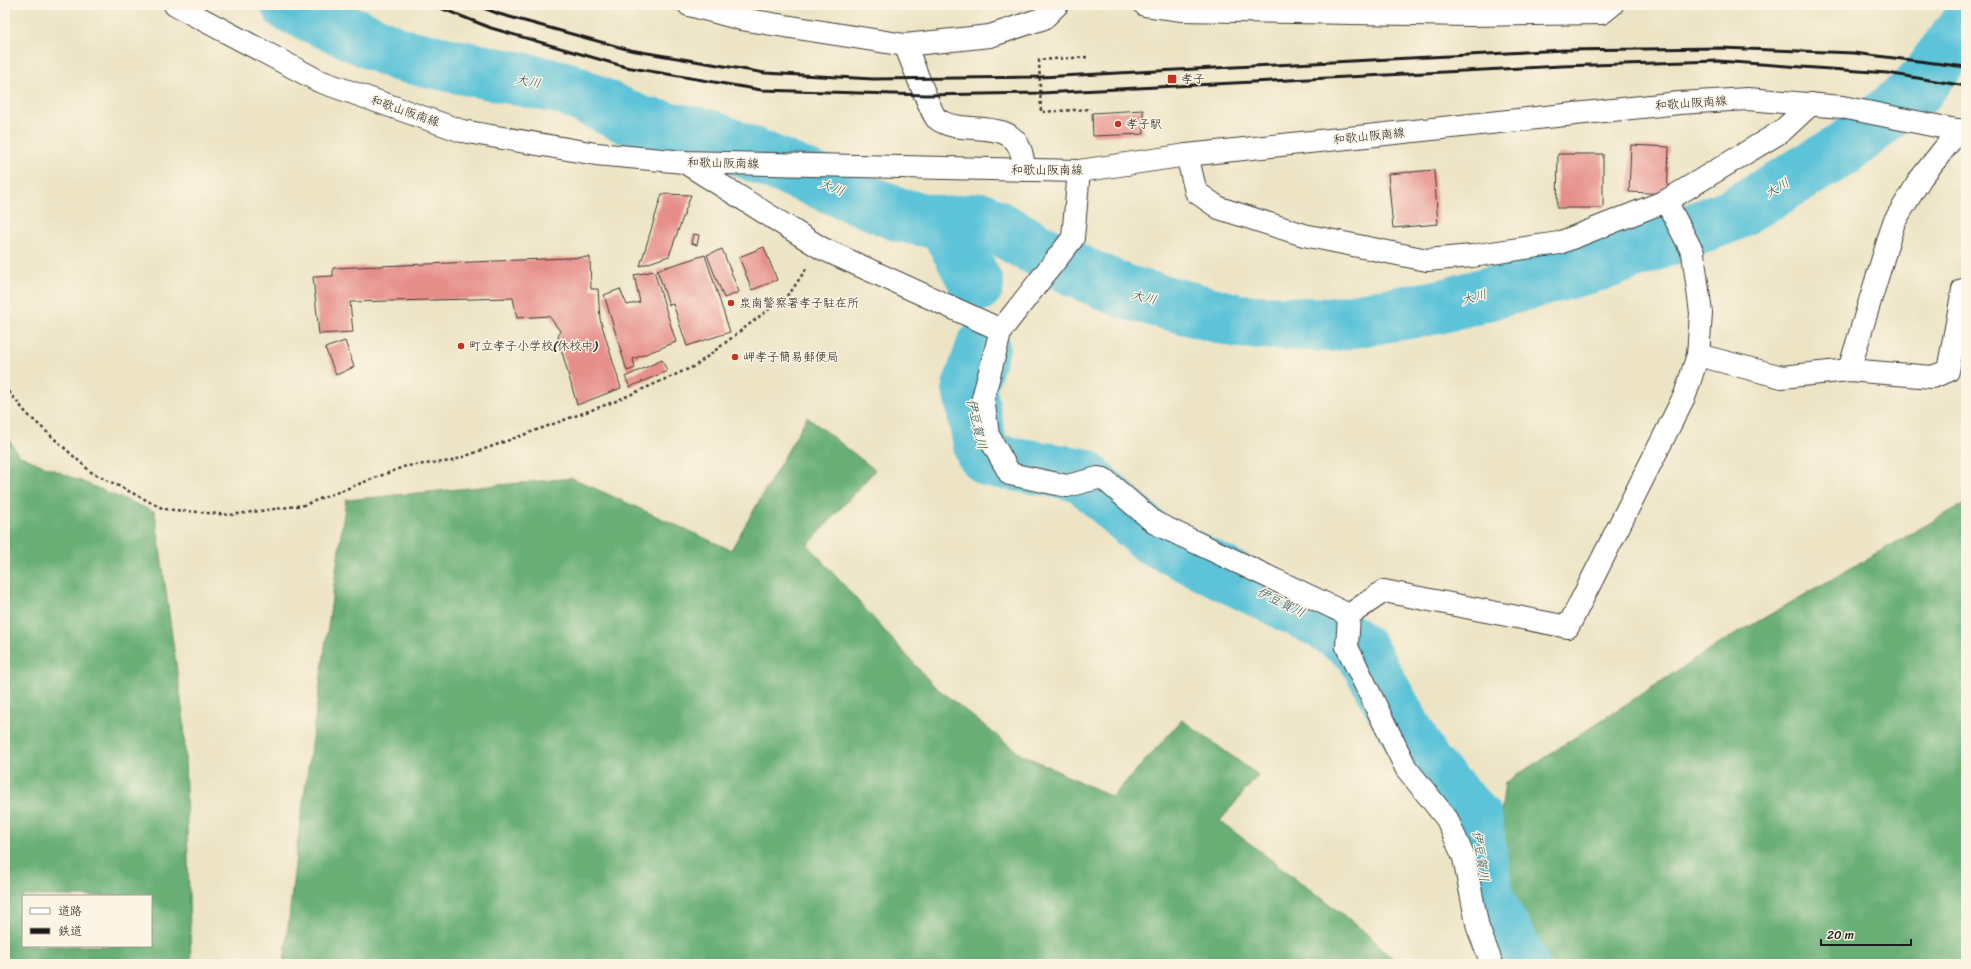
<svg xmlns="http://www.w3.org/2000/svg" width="1971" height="969" font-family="Sriracha,'Klee One',sans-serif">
<rect width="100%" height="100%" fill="#fcf5e5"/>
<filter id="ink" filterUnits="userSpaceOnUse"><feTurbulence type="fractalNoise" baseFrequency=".025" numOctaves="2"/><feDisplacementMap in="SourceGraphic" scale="8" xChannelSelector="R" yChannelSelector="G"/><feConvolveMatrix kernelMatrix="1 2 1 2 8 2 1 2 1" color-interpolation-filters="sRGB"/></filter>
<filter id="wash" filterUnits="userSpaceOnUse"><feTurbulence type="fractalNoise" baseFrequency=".012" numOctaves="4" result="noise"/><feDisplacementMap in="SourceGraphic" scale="16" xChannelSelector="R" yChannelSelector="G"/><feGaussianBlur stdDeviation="0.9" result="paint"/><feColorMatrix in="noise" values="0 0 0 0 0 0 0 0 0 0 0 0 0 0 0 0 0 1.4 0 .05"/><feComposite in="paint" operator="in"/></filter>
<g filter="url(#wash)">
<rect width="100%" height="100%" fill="#ede4c5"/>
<g fill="#67ae74" stroke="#426548" fill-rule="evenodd">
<polygon points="807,417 875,470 808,545 933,685 1019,753 1112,797 1182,720 1258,775 1220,821 1358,926 1399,964 284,964 297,846 346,500 572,478 731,550"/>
<path d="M5,432L18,455L155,512L184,722L191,964H5ZM23,896H151V946H23Z"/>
<polygon points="1966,504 1966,964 1494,964 1484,943 1505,783 1717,645 1954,509"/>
</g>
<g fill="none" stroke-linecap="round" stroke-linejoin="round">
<g stroke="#5bc3d8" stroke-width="54">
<polyline points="288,5 400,55 565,88 640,123 708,136 900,215 945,224 982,219 1075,270 1125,292 1238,321 1329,325 1438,307 1607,262 1732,215 1844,149 1917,90 1966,25"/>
<polyline points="945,224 977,285"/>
<polyline points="983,347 969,387 981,450 989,460 1082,475 1150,537 1324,623 1361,650 1425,764 1475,818 1487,899 1522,964"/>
</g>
</g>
<g id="blocks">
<g fill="#e68e89">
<polygon points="1143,110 1144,134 1093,136 1092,113"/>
<polygon points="1631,145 1669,147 1667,194 1629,192"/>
<polygon points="1558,154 1603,154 1603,208 1557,208"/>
<polygon points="1434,170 1438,224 1393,228 1388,174"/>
<polygon points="662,194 691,195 669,256 640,266"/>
<polygon points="693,234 699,235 697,245 691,243"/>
<polygon points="764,247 777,280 752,290 739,257"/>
<polygon points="722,249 739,292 724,298 707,255"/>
<polygon points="705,255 730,332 687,346 673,304 669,305 657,270"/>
<polygon points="590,257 591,289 598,289 600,319 621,388 577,405 558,338 560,331 549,316 517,318 513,298 350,302 353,332 319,334 313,277 333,276 333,268"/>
<polygon points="654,271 676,342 633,359 635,368 627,371 604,295 620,289 627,305 640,302 634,275"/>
<polygon points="345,341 354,367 336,375 325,348"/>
<polygon points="662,360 667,371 630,387 625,377"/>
</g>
</g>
</g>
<g filter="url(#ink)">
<use href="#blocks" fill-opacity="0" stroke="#3b3a35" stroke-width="1"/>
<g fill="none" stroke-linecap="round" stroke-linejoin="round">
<defs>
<g id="minor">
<polyline points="689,5 741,19 905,45 990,36 1044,18 1057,5"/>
<polyline points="1145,5 1182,10 1470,15 1602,13 1612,5"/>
<path d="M905,45C910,56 931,113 936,118C958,137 1008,117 1020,149C1023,156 1023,164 1025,170"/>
<polyline points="1187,155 1196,192 1219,208 1304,235 1427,260 1472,256 1559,243 1666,201 1782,131 1811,104"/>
<polyline points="684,162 821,248 1001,330"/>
<polyline points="1079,171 1073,238 1001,330 983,398 988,435 1010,474 1067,486 1098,478 1104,479 1155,523 1349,615 1384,591 1568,627 1685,395 1698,355 1701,313 1693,253 1666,201"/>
<polyline points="1698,355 1782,377 1849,370 1932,377 1948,371 1963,290 1966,289"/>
<polyline points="1849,370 1894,222 1921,178 1959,130"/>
<polyline points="1349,615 1347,647 1406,768 1447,819 1464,858 1478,928 1492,964"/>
</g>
<polyline id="major" points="175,5 319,81 462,131 596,154 684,162 1079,171 1187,155 1679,103 1748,99 1842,107 1966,132"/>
</defs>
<use href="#minor" stroke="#3b3a35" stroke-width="24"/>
<use href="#major" stroke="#3b3a35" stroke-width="24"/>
<g stroke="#3b3a35" stroke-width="2.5" stroke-dasharray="3 3" stroke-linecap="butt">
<polyline points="1087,57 1039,60 1041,112 1091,109"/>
<polyline points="5,387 27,414 91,472 164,509 230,515 304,505 406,466 452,461 616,401 695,366 790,293 806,269"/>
</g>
<use href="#minor" stroke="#fff" stroke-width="22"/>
<use href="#major" stroke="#fff" stroke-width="22"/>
<g stroke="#1c1c1c" stroke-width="3">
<polyline points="433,5 491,28 626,67 761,90 926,95 1041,93 1561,66 1718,61 1887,73 1966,86"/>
<polyline points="476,5 499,14 630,50 765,73 873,79 1041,77 1564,50 1721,48 1854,53 1966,67"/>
</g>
</g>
</g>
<g fill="#c8321e" stroke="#fcf5e5" stroke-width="1.5">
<rect x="1167" y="74" width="10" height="10" rx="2"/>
<circle cx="1118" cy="124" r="4"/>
<circle cx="731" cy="303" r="4"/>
<circle cx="461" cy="346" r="4"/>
<circle cx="735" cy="357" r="4"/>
</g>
<g text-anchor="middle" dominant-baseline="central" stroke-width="3" stroke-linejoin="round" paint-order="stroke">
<g font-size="12" fill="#1c1c1c" stroke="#fcf5e5" text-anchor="start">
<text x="1181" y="79">孝子</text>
<text x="1126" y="124">孝子駅</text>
<text x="739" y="303">泉南警察署孝子駐在所</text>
<text x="469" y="346">町立孝子小学校(休校中)</text>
<text x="743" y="357">岬孝子簡易郵便局</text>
</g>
<g font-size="12" fill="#1c1c1c" stroke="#fcf5e5">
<text transform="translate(1691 103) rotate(-4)">和歌山阪南線</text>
<text transform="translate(405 111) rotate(19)">和歌山阪南線</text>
<text transform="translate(1369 136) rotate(-6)">和歌山阪南線</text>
<text transform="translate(723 163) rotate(1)">和歌山阪南線</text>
<text x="1047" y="170">和歌山阪南線</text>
</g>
<g font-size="13" font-style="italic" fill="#32565e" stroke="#fcf5e5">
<text transform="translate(528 81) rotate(11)">大川</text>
<text transform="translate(832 187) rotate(22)">大川</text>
<text transform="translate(1777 188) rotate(-31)">大川</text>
<text transform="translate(1144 297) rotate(14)">大川</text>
<text transform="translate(1474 297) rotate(-15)">大川</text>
<text transform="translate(977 424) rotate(77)">伊豆賀川</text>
<text transform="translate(1281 602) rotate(26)">伊豆賀川</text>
<text transform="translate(1481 856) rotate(81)">伊豆賀川</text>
</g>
</g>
<rect width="1971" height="969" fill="none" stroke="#fcf5e5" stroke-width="20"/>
<rect x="22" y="895" width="130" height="52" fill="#fcf5e5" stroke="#a29e95"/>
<rect x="30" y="908" width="20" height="6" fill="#ffffff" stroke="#a29e95"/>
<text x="58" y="915" font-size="12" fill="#1c1c1c">道路</text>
<rect x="30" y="928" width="20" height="6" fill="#1c1c1c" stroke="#a29e95"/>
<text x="58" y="935" font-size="12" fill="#1c1c1c">鉄道</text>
<path d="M1821 939v6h90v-6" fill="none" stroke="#1c1c1c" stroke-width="2"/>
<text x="1827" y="939" font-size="12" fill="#1c1c1c" stroke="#fcf5e5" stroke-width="3" paint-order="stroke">20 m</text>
</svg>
